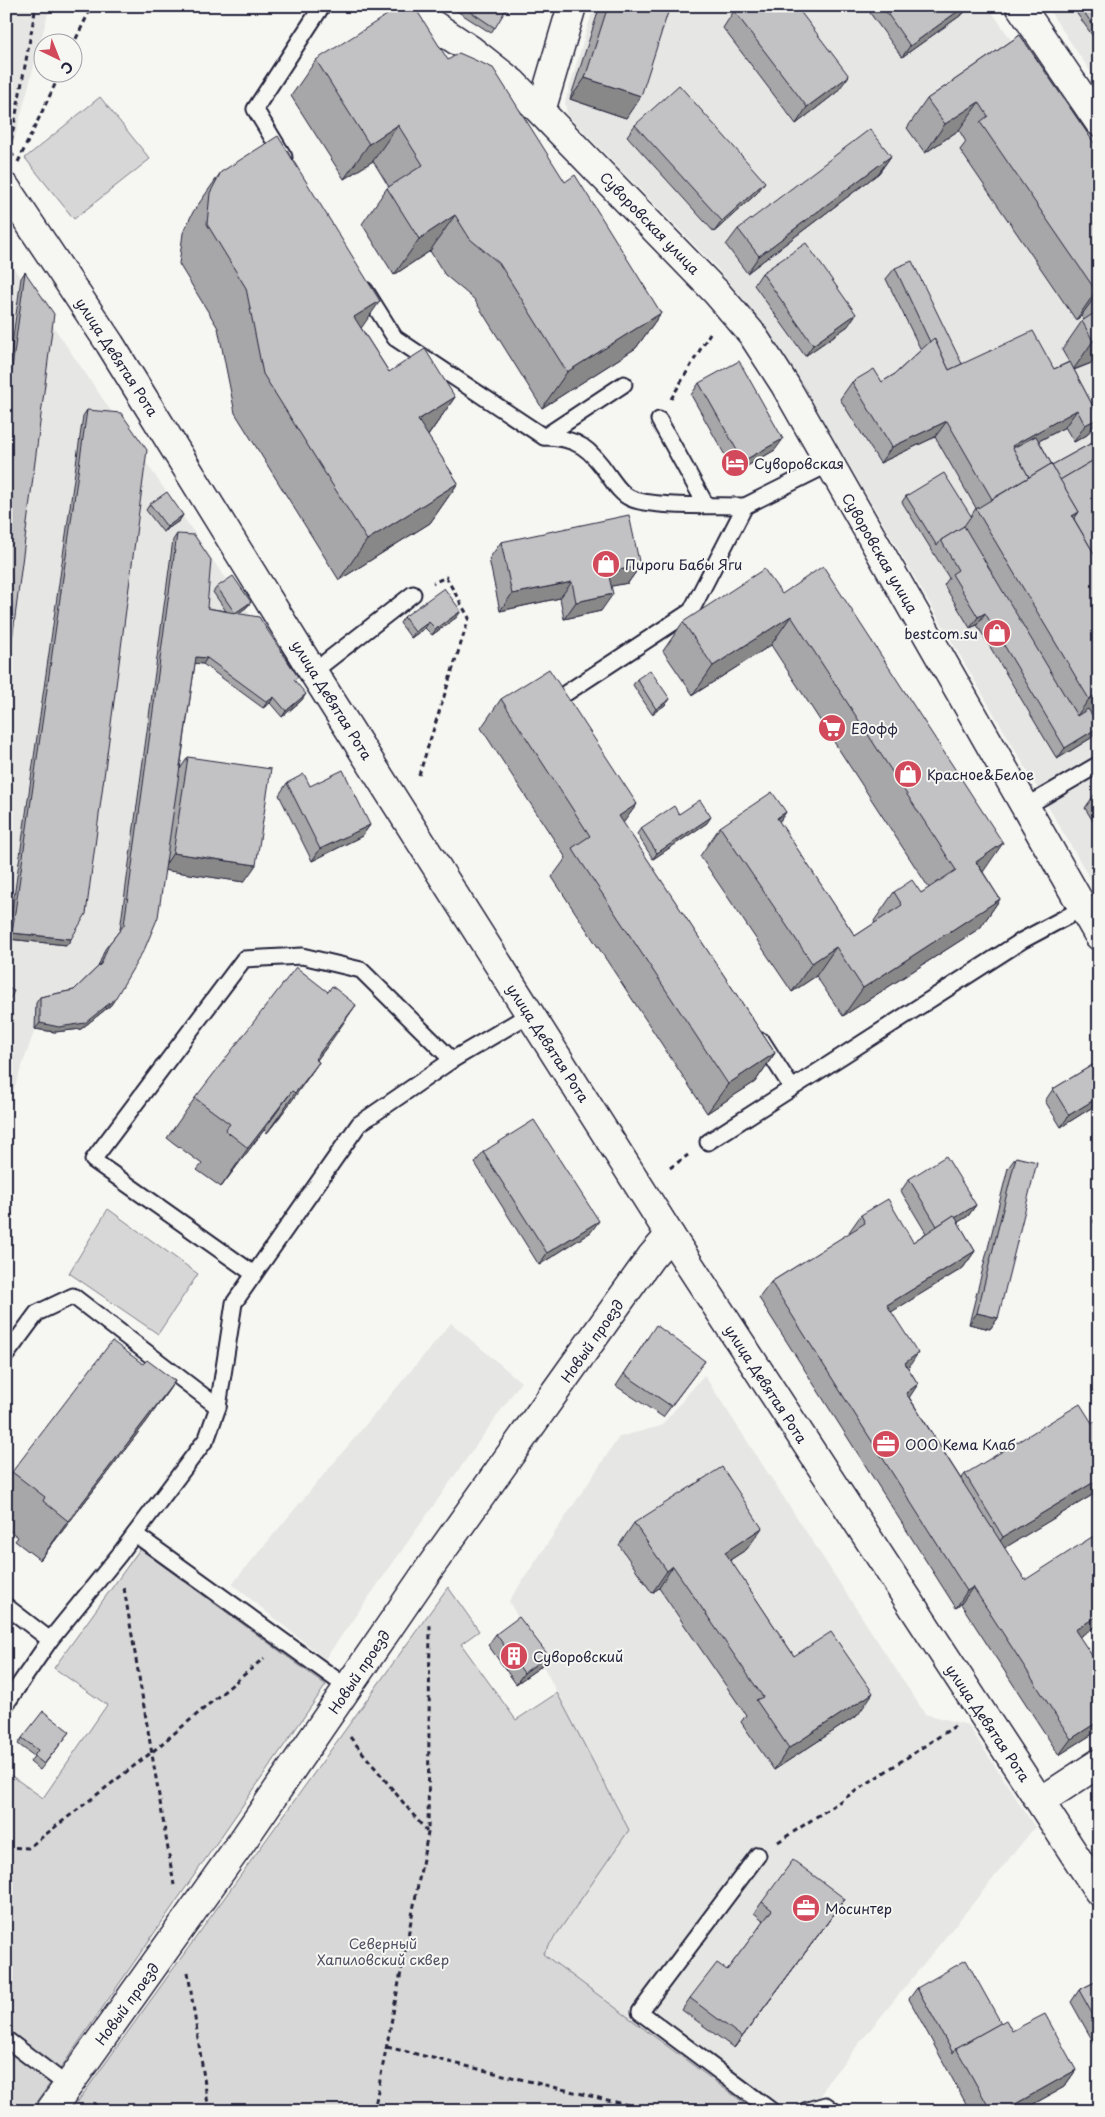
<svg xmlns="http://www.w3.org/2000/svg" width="1105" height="2117" font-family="'Playpen Sans',sans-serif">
<rect width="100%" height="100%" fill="#f6f6f2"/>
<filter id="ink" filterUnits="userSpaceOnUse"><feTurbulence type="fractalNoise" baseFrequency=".02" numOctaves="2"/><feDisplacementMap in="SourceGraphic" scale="10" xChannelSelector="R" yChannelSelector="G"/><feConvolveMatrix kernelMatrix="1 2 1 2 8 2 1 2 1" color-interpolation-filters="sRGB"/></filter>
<g filter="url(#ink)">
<g fill="#e6e6e4">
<polygon points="6,6 50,6 11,152 6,143"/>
<polygon points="594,6 988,6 1099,169 1099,894 799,379 759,319 715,266 567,115 565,102"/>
<polygon points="1046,6 1099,6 1099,84"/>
<polygon points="6,257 255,622 290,686 302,700 282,717 270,703 263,708 203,664 192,663 141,954 111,1005 81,1029 55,1032 35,1029 6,1112"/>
<polygon points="451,1323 521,1382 325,1659 232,1584"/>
<polygon points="704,1375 925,1714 968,1725 1035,1827 827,2083 814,2111 755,2111 542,1954 629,1830 509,1601 619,1437 661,1426"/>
</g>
<g fill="#d7d7d7" stroke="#7c7c89">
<polygon points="100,97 150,159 74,219 25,158"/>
<polygon points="108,1209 198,1274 158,1334 69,1273"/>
<polygon points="140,1549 326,1685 31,2111 6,2111 6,1772 43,1798 107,1705 54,1668"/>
<polygon points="448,1587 479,1631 461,1644 516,1720 557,1693 629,1830 543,1954 755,2111 71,2111"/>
</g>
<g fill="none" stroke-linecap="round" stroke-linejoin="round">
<defs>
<g id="lane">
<polyline points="284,157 255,109 322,6"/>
<path d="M365,290L395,338L544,437C577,437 591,449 609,476C615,484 621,494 630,498C650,508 720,505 745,506"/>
<polyline points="659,420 706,505"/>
<polyline points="544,437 624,384"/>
<polyline points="313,672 413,594"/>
<polyline points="548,705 691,611 745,506 829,464"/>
<polyline points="1027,806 1099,764"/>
<polyline points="762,1041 792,1088"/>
<polyline points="708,1142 1023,940 1083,908"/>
<polyline points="254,1274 93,1160 244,959 302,956 361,970 452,1060"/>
<polyline points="6,1355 37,1313 73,1296 218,1407"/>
<polyline points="135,1534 348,1688"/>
<polyline points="6,1606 50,1640"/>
<polyline points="6,1704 50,1640 119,1555 207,1438 218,1407 234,1303 359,1124 452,1060 530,1014"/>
<polyline points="758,1855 640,2012 772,2111"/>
<polyline points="6,2039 68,2086"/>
<polyline points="805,2111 826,2105 834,2111"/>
</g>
<g id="street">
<polyline points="405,6 471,50 513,83 716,292 752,334 785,385 1099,936"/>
<polyline points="1020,6 1099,122"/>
<polyline points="541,111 572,6"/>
<polyline points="6,188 110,344 313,672 670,1235 1099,1892"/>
<polyline points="1041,1801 1099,1763"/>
<polyline points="50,2111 241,1843 431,1566 651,1257 670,1235"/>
</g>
</defs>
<use href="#lane" stroke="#22223b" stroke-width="19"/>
<use href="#street" stroke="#22223b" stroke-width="31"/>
<g stroke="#22223b" stroke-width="3" stroke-dasharray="5 4" stroke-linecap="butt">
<polyline points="72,47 92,6"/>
<polyline points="6,145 16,160"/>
<polyline points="8,158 36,6"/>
<polyline points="18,162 61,72"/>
<polyline points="671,399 710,333"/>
<polyline points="419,775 469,618 446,577 433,583"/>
<polyline points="670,1168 688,1155"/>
<polyline points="124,1588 174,1885"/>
<polyline points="350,1737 428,1833"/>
<polyline points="778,1842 955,1726"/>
<polyline points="6,1847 28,1848 152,1752 264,1658"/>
<polyline points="188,1972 209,2111"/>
<polyline points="387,2047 653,2111"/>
<polyline points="93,2103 104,2111"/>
<polyline points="374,2111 428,1833 430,1622"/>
</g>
<use href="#lane" stroke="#f6f6f2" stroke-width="15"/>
<use href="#street" stroke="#f6f6f2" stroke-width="28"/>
</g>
<g fill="#a7a7a9" stroke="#22223b">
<polygon points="449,6 508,6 491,33"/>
<polygon points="600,6 670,6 626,118 570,99"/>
<polygon points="875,6 969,6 964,13 902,57 870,13"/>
<polygon points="1074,6 1099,6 1099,45 1073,8"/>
<polygon points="734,11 837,92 796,124 723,28"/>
<polygon points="1020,35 1099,150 1099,360 1074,370 1099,418 1087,435 1074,442 1065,427 1039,441 1052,465 1099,439 1099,709 1091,714 1091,738 1057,759 977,625 970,628 944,585 949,578 902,502 906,496 971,516 976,508 935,437 880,463 840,399 852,382 882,382 895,374 921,350 886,279 895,268 962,364 1054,369 1069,362 1062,350 1082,321 1084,320 1081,316 1076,320 960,150 966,142 959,130 925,153 907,128 927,99"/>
<polygon points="316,60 448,60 565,182 661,313 636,348 542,408 474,299 445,275 430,251 394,275 362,224 387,188 389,187 373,161 344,179 291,96"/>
<polygon points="635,125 757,193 714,232 627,136"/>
<polygon points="891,156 879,173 747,273 726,245 738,229"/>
<polygon points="221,172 361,328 389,372 455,397 428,436 458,483 430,523 339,580 235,413 218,328 179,264 183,233 193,212"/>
<polygon points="25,272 6,687 6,389 21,278"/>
<polygon points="762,273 848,326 805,356 754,285"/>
<polygon points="699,383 775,450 735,473 691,395"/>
<polygon points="87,410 71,939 67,945 8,939 83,416"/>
<polygon points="150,504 183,515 179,521 163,532 146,510"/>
<polygon points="177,534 207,608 226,611 213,592 217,587 251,602 247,607 238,613 295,681 302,700 282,717 270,703 263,708 203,664 195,663 180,769 188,757 244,882 165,870 111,1005 81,1029 55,1032 35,1029 36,1003 40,997 74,990 98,967 105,949 120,930 173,540"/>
<polygon points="501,542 640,566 628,583 611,586 601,611 564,619 560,598 500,611 489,559"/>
<polygon points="782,594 983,872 1000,899 980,928 843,1016 816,976 792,992 700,856 720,827 786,812 779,822 855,936 875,923 874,921 894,892 921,893 929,888 771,645 693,695 663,651 683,622"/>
<polygon points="404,617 457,617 432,635 425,628 411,638 400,623"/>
<polygon points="637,679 670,699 665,705 652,714 633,685"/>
<polygon points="501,699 637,804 623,823 775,1053 755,1082 707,1113 552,877 566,858 481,728"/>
<polygon points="287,783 310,786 370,825 362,836 312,861 279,795"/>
<polygon points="1099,790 1099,831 1085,808 1097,791"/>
<polygon points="707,823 653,859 637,834 641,828"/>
<polygon points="329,1044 317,1060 319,1062 279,1118 267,1133 264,1130 221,1187 197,1170 202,1164 167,1138 195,1098"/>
<polygon points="1099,1061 1099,1103 1061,1127 1045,1101 1053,1089"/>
<polygon points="483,1152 591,1232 539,1265 475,1163"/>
<polygon points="1016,1157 998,1318 990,1329 969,1324 1008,1168"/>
<polygon points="909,1179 976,1205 968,1216 958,1222 975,1251 963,1268 891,1312 908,1368 918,1384 909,1397 961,1479 965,1474 1092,1423 1099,1419 1099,1491 1004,1548 1025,1580 1079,1637 1097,1663 1099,1662 1099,1730 1059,1755 961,1604 956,1608 759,1298 771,1282 850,1233 849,1232 861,1215 913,1242 926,1233 901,1191"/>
<polygon points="1099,1213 1099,1231 1093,1221"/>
<polygon points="648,1337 705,1361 663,1417 616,1386"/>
<polygon points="143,1364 175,1381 147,1421 40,1560 15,1541 18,1537 6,1528 6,1480 12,1472"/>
<polygon points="634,1523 747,1549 730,1560 794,1656 858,1715 774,1770 741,1722 746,1715 659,1588 652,1593 619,1545"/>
<polygon points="496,1634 548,1655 540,1667 516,1684 488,1645"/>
<polygon points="70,1732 40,1770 30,1762 34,1756 18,1744 22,1738"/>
<polygon points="845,1899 734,2048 682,2010 690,1998 727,1970 764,1921 754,1913 762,1902"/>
<polygon points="1099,1980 1099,2052 1071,2002 1079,1990"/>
<polygon points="917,1988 1001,2023 1012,2031 1076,2070 1064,2087 1021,2111 970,2111 909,1999"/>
</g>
<g fill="#888889" stroke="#22223b">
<polygon points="965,6 969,6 964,13 902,57 910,46"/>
<polygon points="849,76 837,92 796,124 807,107"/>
<polygon points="585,78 641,96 626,118 570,99"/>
<polygon points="979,102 959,130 925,153 945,124"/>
<polygon points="398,125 373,161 344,179 369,144"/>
<polygon points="891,156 879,173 747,273 759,256"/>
<polygon points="765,182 757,193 714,232 722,221"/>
<polygon points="455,215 430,251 394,275 419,239"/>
<polygon points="1099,289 1099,291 1081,316 1076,320 1096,291"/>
<polygon points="380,301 353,340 354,317"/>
<polygon points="661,313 636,348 542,408 567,372"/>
<polygon points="856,314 848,326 805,356 813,345"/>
<polygon points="1099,339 1099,360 1073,370 1093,341"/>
<polygon points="455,397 427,437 418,420"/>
<polygon points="1077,410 1065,427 1011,456 1012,446"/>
<polygon points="1099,418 1087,435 1074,442 1085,425"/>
<polygon points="947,421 935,437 880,463 892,447"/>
<polygon points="783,439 775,450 735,473 743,461"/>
<polygon points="458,483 430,523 339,580 367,540"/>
<polygon points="1079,512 1065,531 1072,516"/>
<polygon points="183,515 179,521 163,532 167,527"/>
<polygon points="640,566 628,583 597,589 608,572"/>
<polygon points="572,582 560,598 500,611 512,594"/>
<polygon points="613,594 601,611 564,619 576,602"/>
<polygon points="251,602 247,607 231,619 235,613"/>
<polygon points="461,611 457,617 432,635 436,629"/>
<polygon points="985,613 977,625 970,628 978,617"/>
<polygon points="791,616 771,645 693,695 713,666"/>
<polygon points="429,622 425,628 411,638 415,632"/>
<polygon points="196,657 207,658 203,664 192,663"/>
<polygon points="1099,693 1099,709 1069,727 1089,699"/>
<polygon points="306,694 302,700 282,717 286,711"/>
<polygon points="274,697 270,703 263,708 267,702"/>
<polygon points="670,699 665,705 652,714 656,709"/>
<polygon points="1099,727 1091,738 1057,759 1065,748"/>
<polygon points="637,804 616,833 619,816"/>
<polygon points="786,812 766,841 777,818"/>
<polygon points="711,817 707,823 653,859 657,853"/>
<polygon points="370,825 362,836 312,861 320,849"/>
<polygon points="1003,843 983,872 976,862"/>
<polygon points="173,853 256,865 244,882 162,870"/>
<polygon points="1000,899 980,928 843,1016 863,988"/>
<polygon points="12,933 71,939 67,945 8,939"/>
<polygon points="836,947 816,976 792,992 812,963"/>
<polygon points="115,999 111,1005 81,1029 55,1032 35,1029 40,1023"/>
<polygon points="356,1005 329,1044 293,1091 315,1059"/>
<polygon points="775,1053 755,1082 707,1113 728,1084"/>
<polygon points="319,1062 291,1102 267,1133 295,1093"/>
<polygon points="292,1091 264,1130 221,1187 248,1148"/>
<polygon points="1099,1097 1099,1103 1061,1127 1069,1115"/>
<polygon points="976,1205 968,1216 930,1240 938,1228"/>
<polygon points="599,1221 591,1232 539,1265 547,1253"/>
<polygon points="975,1251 963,1268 875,1322 887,1305"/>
<polygon points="977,1313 998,1318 990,1329 969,1324"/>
<polygon points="918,1353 907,1370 905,1363"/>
<polygon points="175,1381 147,1421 40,1560 68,1521"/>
<polygon points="918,1384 907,1401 906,1393"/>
<polygon points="1099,1479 1099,1491 988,1558 1003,1537"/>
<polygon points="762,1528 747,1549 710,1573 725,1552"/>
<polygon points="673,1566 659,1588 652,1593 667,1571"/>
<polygon points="973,1587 961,1604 956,1608 967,1591"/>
<polygon points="1099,1615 1099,1624 1064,1647 1075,1630"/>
<polygon points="548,1655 540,1667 516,1684 524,1673"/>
<polygon points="873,1693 858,1715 774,1770 789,1748"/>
<polygon points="1099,1721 1099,1730 1059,1755 1071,1739"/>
<polygon points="845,1899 837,1910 734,2048 742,2037"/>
<polygon points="1076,2070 1064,2087 1021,2111 1003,2111"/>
</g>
<g fill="#c2c2c4" stroke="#22223b">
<polygon points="401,6 414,6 448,60 459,53 493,68 565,182 575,175 661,313 567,372 499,263 470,239 455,215 419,239 387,188 423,165 398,125 369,144 316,60"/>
<polygon points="462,6 508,6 495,28"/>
<polygon points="608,6 670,6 641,96 585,78"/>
<polygon points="740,6 796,6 849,76 807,107 734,11"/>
<polygon points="882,6 965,6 910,46"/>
<polygon points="1080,6 1099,6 1099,26 1096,30"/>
<polygon points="1020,35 1099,150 1099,289 1096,291 980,122 988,116 979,102 945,124 927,99"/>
<polygon points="679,85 765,182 722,221 635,125"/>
<polygon points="870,129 891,156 759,256 738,229"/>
<polygon points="278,136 380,301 354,317 389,372 425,349 455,397 418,420 458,483 367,540 263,374 246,288 207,224 210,193 221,172"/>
<polygon points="806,243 856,314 813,345 762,273"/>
<polygon points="912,261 962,364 949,370 934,338 930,342 895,268"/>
<polygon points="25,272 54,314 6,687 6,413"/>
<polygon points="1099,310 1099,339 1093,341 1082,321"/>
<polygon points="1033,331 1054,369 1070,362 1099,418 1085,425 1077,410 1012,446 1029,477 992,499 947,421 892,447 852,382 874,369 882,382 895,374 934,338 949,370"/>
<polygon points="739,361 783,439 743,461 699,383"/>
<polygon points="87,410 121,413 147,450 86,914 71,939 12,933"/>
<polygon points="1036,436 1052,465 1099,439 1099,457 1060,480 1051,464 1029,477 1013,448"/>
<polygon points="1099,457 1099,562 1074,519 1079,512 1060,480"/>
<polygon points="1051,464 1079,512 1072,516 1099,562 1099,693 1089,699 976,509"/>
<polygon points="944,473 971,516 964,526 941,540 937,546 906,496"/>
<polygon points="167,492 183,515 167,527 150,504"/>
<polygon points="629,515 640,566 608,572 613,594 576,602 572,582 512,594 501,542"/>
<polygon points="964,526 1077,716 1088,709 1099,726 1099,727 1065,748 985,613 978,617 952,574 958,570 941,540"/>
<polygon points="177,534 194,535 211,560 207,608 235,613 217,587 233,576 251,602 235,613 259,617 298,677 294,680 306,694 286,711 274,697 267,702 207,658 196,657 158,917 145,948 115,999 85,1023 59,1027 40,1023 40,997 74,990 101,964 109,944 124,925"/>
<polygon points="823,566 1003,843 976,862 1000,899 863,988 836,947 812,963 720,827 772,792 786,812 777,818 855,936 902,905 894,892 912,880 921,893 956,870 791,616 713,666 683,622 764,569 782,594"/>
<polygon points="444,588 461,611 436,629 429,622 415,632 404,617"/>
<polygon points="549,669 637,804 619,816 775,1053 728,1084 572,848 590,836 501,699"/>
<polygon points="650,670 670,699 656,709 637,679"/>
<polygon points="188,757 271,769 256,865 173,853"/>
<polygon points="343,770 370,825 320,849 287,783 304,774 310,786"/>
<polygon points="700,800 711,817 657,853 641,828 674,806 679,814"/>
<polygon points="296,967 328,992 332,986 356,1005 315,1059 319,1062 307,1078 295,1093 292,1091 248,1148 225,1130 230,1124 195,1098"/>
<polygon points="6,987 14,991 6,1006"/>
<polygon points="1099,1061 1099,1097 1069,1115 1053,1089"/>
<polygon points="534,1120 599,1221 547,1253 483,1152"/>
<polygon points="946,1156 976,1205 955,1218 954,1215 937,1226 909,1179"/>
<polygon points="1016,1157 1037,1162 998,1318 977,1313"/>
<polygon points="888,1199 913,1242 954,1215 975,1251 887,1305 918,1353 905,1363 918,1384 906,1393 1025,1580 1095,1535 1099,1541 1099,1615 1075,1630 1097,1663 1099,1662 1099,1721 1071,1739 973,1587 967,1591 771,1282 865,1223 861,1215"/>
<polygon points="656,1325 705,1361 671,1406 624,1374"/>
<polygon points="112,1341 143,1364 147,1360 175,1381 68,1521 43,1501 45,1497 12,1472"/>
<polygon points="1080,1404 1092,1423 1099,1419 1099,1479 1003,1537 965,1474"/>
<polygon points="722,1467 762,1528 725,1552 794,1656 831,1632 873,1693 789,1748 756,1700 763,1697 673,1566 667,1571 634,1523"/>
<polygon points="519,1617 548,1655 524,1673 496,1634"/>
<polygon points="43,1711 70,1732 44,1764 34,1756 38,1750 22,1738"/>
<polygon points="793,1860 845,1899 742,2037 690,1998 717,1963 727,1970 772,1910 762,1902"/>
<polygon points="966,1960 1001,2023 956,2048 953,2053 917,1988"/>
<polygon points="1099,1980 1099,2026 1079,1990"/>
<polygon points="1045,2014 1076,2070 1003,2111 991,2111 956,2048 1006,2020 1012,2031"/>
<polygon points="849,2104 858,2111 844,2111"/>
</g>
</g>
<defs>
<symbol id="hotel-disc" viewBox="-11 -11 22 22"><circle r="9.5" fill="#d1495b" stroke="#f6f6f2"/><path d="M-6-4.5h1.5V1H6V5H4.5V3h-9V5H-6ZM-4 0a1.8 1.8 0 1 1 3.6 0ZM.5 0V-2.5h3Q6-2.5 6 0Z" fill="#fff"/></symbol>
<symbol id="shop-disc" viewBox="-11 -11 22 22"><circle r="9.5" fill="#d1495b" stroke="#f6f6f2"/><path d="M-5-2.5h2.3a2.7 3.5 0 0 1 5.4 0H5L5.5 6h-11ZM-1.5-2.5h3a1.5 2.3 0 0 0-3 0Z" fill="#fff"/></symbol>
<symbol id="supermarket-disc" viewBox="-11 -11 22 22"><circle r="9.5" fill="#d1495b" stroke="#f6f6f2"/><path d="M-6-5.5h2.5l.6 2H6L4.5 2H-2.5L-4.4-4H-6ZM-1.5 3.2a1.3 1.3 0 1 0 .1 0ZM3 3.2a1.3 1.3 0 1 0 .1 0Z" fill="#fff"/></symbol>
<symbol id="office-disc" viewBox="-11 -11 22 22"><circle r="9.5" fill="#d1495b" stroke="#f6f6f2"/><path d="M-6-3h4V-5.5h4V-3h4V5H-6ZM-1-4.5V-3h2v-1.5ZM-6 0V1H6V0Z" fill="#fff"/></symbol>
<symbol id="building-disc" viewBox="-11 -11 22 22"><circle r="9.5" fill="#d1495b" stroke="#f6f6f2"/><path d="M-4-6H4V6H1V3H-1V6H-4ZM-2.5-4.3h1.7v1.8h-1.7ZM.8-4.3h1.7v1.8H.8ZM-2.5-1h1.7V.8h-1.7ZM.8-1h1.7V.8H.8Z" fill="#fff"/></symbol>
</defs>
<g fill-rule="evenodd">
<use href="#hotel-disc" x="719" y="447" width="32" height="32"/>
<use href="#shop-disc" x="590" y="548" width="32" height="32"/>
<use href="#shop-disc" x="981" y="617" width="32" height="32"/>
<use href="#supermarket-disc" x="816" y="712" width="32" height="32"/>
<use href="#shop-disc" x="892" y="758" width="32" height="32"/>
<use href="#office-disc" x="870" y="1428" width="32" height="32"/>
<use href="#building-disc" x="498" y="1640" width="32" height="32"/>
<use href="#office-disc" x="790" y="1892" width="32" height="32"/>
</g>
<g text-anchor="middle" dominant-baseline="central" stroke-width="4" stroke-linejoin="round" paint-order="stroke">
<g font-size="14" fill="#22223b" stroke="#f6f6f2">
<text transform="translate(650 223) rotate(46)">Суворовская улица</text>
<text transform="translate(117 357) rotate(57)">улица Девятая Рота</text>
<text transform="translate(880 553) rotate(60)">Суворовская улица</text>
<text transform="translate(332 700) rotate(58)">улица Девятая Рота</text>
<text transform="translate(548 1043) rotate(57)">улица Девятая Рота</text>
<text transform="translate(592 1341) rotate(-55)">Новый проезд</text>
<text transform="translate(766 1384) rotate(57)">улица Девятая Рота</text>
<text transform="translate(359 1672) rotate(-56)">Новый проезд</text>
<text transform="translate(988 1723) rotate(56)">улица Девятая Рота</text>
<text transform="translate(127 2004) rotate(-54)">Новый проезд</text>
</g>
<g font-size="14" fill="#22223b" stroke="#f6f6f2" text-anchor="start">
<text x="754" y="463">Суворовская</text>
<text x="625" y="564">Пироги Бабы Яги</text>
<text x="978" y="633" text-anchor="end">bestcom.su</text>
<text x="851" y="728">Едофф</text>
<text x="927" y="774">Красное&amp;Белое</text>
<text x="905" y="1444">ООО Кема Клаб</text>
<text x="533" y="1656">Суворовский</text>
<text x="825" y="1908">Мосинтер</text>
</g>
<g font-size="14" fill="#4f4f62" stroke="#f6f6f2">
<text x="383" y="1943">Северный<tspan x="383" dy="16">Хапиловский сквер</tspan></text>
</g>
</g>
<rect width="1105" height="2117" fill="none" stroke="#f6f6f2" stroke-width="25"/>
<rect x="12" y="12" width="1080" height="2092" fill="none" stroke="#22223b" stroke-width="2" filter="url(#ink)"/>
<g transform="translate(58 58) rotate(137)"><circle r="24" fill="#f6f6f2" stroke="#a1a1a9"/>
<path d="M0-4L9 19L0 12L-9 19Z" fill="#d1495b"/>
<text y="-8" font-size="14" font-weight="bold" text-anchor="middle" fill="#22223b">С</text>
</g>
</svg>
